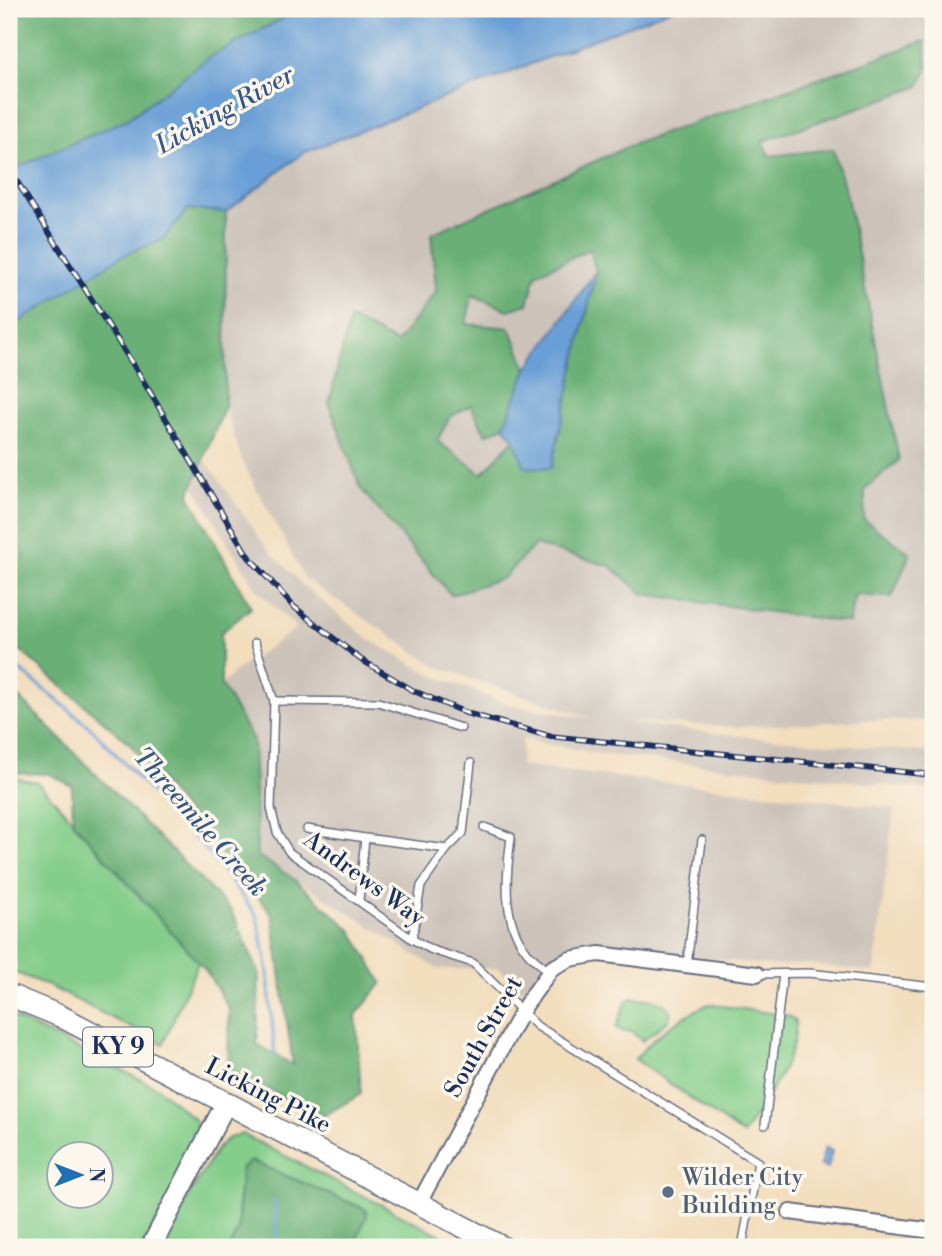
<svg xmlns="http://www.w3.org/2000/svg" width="942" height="1256" font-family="'Libre Bodoni',serif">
<rect width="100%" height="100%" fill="#fbf7ec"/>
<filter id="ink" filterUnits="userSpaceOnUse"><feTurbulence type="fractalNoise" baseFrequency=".0143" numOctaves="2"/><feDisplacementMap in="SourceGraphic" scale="14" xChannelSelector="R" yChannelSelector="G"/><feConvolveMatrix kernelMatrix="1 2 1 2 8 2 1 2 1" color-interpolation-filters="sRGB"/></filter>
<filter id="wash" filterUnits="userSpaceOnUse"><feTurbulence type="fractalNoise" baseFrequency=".00686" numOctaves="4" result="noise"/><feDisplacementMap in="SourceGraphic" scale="28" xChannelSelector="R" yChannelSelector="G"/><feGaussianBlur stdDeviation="1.57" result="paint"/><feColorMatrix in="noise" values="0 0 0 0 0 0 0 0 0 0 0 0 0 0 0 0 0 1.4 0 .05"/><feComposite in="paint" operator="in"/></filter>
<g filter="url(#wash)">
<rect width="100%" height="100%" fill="#f2ddbd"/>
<polygon fill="#ccc2b9" points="672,9 933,9 933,721 868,720 738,727 616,721 739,736 933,753 933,790 600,754 523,739 520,766 894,808 874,972 808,964 769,966 606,944 585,944 556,954 524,989 520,989 498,968 438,969 257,855 253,740 221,685 237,670 297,628 257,590 193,485 204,458 266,547 306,588 368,639 432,675 510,705 594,719 438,667 305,579 242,461 225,406 226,212 303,153"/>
<g fill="#84cd8a" stroke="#507e74" stroke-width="2" fill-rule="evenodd">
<polygon points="9,777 37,782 201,956 163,1044 49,986 9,970"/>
<path d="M631,998C645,998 662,998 671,1011L668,1021L642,1041L630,1030L625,1032L616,1028L626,1002Z"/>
<path d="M709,1004L789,1016L795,1021C800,1056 760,1106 743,1135L635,1059C656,1034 679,1018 709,1004Z"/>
<path d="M9,1015L158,1088L195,1120L198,1131L196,1145L143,1247H20L9,1235ZM60,1154H102V1196H60Z"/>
<polygon points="242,1134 464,1247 353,1247 367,1215 365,1209 251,1161 238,1192 238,1230 229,1247 158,1247 218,1147 229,1138"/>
</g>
<g fill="#6bb076" stroke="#43706a" stroke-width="2" fill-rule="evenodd">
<polygon points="9,9 300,9 210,57 128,119 9,171"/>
<path d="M925,41L927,71L918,87L763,141L769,156L833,149L846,193L899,460L865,489L864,520L910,553L892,597L855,595L849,623L644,594L610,566L535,545L503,578L451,595L361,489L329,404L350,318L397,343L436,291L431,234L634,144ZM590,249L596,271L551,468L525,467L514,439L482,474L437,441L449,418L471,405L486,435L504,426L527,369L510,328L466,324L472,295L508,310L528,304L536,274Z"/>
<polygon points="188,209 226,212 225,406 189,495 251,608 221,633 221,685 253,740 257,855 295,880 351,930 382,983 356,1015 361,1094 323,1116 228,1070 229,1009 207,972 73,822 72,786 50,774 9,773 9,687 231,910 259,973 257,1044 293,1065 272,914 130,744 9,641 9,328 122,256 164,238"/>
<polygon points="251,1161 365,1209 367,1215 353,1247 229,1247 238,1230 241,1169"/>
</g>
<g fill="#699fd6" stroke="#42679a" stroke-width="2">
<polygon points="300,9 672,9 303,153 226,212 188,209 164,238 122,256 9,328 9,171 128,119 210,57"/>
<polygon points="596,271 551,468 525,467 514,439 504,426 527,369"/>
<polygon points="825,1147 832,1151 828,1168 820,1165"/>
</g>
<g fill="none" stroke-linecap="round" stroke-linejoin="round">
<g stroke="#699fd6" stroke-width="3.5">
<polyline points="9,661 90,727 210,854 257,916 267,966 275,1055"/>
<polyline points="274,1201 277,1247"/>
</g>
</g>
</g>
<g filter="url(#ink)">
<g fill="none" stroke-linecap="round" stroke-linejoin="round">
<defs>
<g id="lane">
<polyline points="255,643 274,701 271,808 277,832 289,852 412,939 432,950 473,963 537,1026 758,1162 742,1247"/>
<polyline points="274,701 378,702 461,728"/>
<path d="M484,827L511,837C506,876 501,921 528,953C534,960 542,965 548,971"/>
<polyline points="307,829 365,838"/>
<polyline points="447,849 463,833 471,763"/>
<polyline points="359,900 365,838 447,849 421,886 412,939"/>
<polyline points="687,965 702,840"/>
<polyline points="757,974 809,973 933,987"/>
<polyline points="765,1125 783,974"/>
<polyline points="634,1247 657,1247"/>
</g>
<g id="street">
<polyline points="419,1203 523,1009 552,968 570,959 599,954 757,974"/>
<polyline points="790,1212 933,1231"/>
</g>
<polyline id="secondary" points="151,1247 226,1103"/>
<polyline id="primary" points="9,995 60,1016 502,1247"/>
</defs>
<use href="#lane" stroke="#666c7f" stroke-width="10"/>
<use href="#street" stroke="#666c7f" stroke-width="18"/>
<use href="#secondary" stroke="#666c7f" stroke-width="23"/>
<use href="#primary" stroke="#666c7f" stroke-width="24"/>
<use href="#lane" stroke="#fff" stroke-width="7"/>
<use href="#street" stroke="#fff" stroke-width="14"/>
<use href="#secondary" stroke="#fff" stroke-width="19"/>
<use href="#primary" stroke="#fff" stroke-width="21"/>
<defs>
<polyline id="rail" points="9,169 139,374 248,556 293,606 360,659 414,691 466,713 549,736 933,775"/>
</defs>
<use href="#rail" stroke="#1b2f5e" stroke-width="6"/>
<use href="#rail" stroke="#fbf7ec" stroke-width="3.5" stroke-dasharray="10" stroke-linecap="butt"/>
</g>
</g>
<circle fill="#5c6f8a" stroke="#fbf7ec" stroke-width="2.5" cx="668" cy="1192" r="7"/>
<g text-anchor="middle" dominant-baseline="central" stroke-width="7" stroke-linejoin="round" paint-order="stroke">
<rect fill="#fbf7ec" stroke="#5e6b89" stroke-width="2" x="83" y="1027.5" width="70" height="39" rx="5"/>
<g font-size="23" font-weight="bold" fill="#1b2f5e">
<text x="118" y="1047">KY 9</text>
</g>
<g font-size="24" fill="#1b2f5e" stroke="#fbf7ec">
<text transform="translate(364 879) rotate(36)">Andrews Way</text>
<text transform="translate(484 1037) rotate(-61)">South Street</text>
<text transform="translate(268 1096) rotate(27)">Licking Pike</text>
</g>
<g font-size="24" fill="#4e5e75" stroke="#fbf7ec" text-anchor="start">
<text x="682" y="1178">Wilder City<tspan x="682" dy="28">Building</tspan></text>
</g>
<g font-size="26" font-style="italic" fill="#365688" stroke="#fbf7ec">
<text transform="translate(225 110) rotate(-29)">Licking River</text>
<text transform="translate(200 822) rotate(49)">Threemile Creek</text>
</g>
</g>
<rect width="942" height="1256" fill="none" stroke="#fbf7ec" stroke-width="35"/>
<g transform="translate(80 1175) rotate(90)"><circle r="33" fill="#fbf7ec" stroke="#a1a7b3" stroke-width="2"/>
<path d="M0-5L12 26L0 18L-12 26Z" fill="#1f6fb2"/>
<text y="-10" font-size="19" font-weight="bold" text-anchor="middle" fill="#1b2f5e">N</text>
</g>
</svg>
